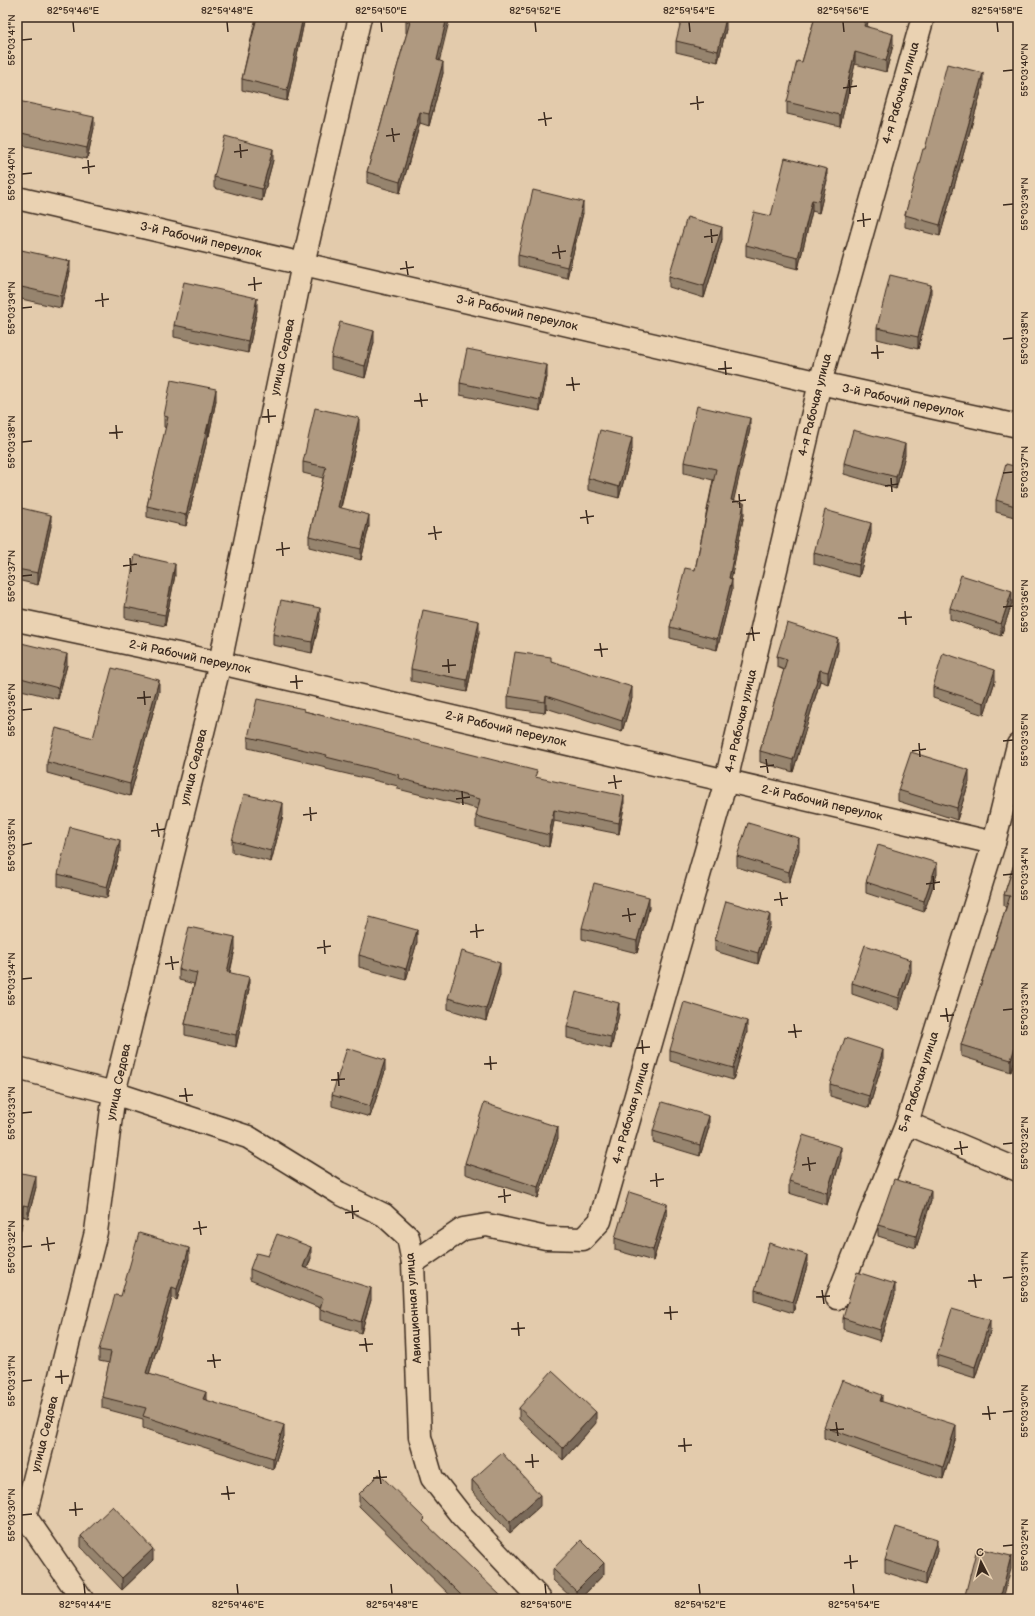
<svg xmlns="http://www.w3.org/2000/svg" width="1035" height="1616" font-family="'Balsamiq Sans',sans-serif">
<rect width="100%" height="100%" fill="#e3cbac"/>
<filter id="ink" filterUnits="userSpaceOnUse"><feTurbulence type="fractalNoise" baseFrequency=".025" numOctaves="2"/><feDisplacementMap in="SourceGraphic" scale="8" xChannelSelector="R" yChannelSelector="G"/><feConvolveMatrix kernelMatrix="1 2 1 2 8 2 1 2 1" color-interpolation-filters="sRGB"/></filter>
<g filter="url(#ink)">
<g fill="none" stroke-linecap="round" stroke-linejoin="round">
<defs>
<g id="minor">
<polyline points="17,198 820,383 1018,426"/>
<polyline points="17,620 220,663 994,843"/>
<polyline points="17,1068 114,1093 248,1137 339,1193 384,1215 408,1237 413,1263 420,1437 432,1478 461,1515 540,1599"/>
<polyline points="907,1123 1018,1170"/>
<polyline points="413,1263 463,1229 487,1225 546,1238 583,1239 600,1221 726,781 820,383 923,17"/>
<polyline points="837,1298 907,1123 994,843 1018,745"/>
<polyline points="17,1511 25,1516 82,1599"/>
<polyline points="25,1516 96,1232 114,1093 220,663 303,264 360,17"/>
</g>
</defs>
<use href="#minor" stroke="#3b2a1e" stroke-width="25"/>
<use href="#minor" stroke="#ead2b2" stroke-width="22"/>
</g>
<g fill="#96846e" stroke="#3b2a1e">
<polygon points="255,17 305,17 297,56 287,101 242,90 242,79 256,17"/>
<polygon points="407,17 440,61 443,73 429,126 420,123 400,193 367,183 367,172 407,33 406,33 406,21"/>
<polygon points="815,17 869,17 867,26 893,45 886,72 855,64 840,126 787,114 787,102 802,62"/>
<polygon points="726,29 718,62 676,52 676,41"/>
<polygon points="983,85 940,236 905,227 905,215 925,149"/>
<polygon points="17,104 94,128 87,159 17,144"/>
<polygon points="273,160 262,201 214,188 214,177"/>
<polygon points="827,180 819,213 812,211 798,269 746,256 746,245 771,216"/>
<polygon points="583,213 567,278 518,266 518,255"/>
<polygon points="722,239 704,298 669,287 669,276"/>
<polygon points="17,249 70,272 61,308 17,298"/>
<polygon points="931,297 918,349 877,339 877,328"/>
<polygon points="257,310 248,353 174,337 174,325"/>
<polygon points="374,342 365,378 331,369 331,357"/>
<polygon points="1018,355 1018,368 1017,368"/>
<polygon points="547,377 540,411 460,395 460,383"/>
<polygon points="216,400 209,436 208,436 186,526 147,517 147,506 166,428 164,427 164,416"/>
<polygon points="750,429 733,501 744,514 731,579 732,590 717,650 670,638 670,627 695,570 713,480 684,473 684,462"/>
<polygon points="359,430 341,508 369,526 361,560 309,547 309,536 323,478 303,473 303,462"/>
<polygon points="632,449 619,498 588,490 588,478"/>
<polygon points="905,455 896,489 844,474 844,463"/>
<polygon points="1018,467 1018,518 996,512 996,500"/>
<polygon points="17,507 51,526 38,585 17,580"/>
<polygon points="871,534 859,577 814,564 814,553"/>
<polygon points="175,575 165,626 125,618 125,607"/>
<polygon points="1012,603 1001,636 950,619 950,608"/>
<polygon points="320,619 312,653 273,645 273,634"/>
<polygon points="479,632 467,692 411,681 411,669"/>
<polygon points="17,642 67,665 58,699 17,689"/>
<polygon points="838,650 828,684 820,681 793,772 760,762 760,751 784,670 777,667 777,656"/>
<polygon points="551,661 632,698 622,732 546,708 545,713 508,708 508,696"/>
<polygon points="995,681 984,715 933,698 933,687"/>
<polygon points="159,691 130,796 47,773 47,762 93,738"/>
<polygon points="304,711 383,732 537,778 624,807 619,834 554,821 549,847 476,828 476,816 478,809 398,789 398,786 326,769 326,767 248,748 248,737"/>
<polygon points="969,782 957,820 898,801 898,790"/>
<polygon points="283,815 271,862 232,852 232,841"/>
<polygon points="799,850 789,883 737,867 737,856"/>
<polygon points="120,851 107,898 58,886 58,874"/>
<polygon points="1018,852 1011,1072 961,1056 961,1045 1006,907 1004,906 1004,895"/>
<polygon points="937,874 924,912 866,893 866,882"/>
<polygon points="649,908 637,953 582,939 582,928"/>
<polygon points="770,925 758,964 715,951 715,940"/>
<polygon points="417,942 406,980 359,967 359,955"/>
<polygon points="235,949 230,973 249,989 236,1047 185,1035 185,1024 194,984 179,980 179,969"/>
<polygon points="911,972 899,1010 852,994 852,983"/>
<polygon points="500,974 486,1021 448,1009 448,998"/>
<polygon points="619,1014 611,1049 567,1038 567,1027"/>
<polygon points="747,1032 733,1080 670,1061 670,1050"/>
<polygon points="883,1061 869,1108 830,1096 830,1084"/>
<polygon points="385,1071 370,1117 332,1106 332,1095"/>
<polygon points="709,1127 700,1156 653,1142 653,1131"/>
<polygon points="558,1138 538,1198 465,1174 465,1163"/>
<polygon points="841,1158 827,1205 789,1193 789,1181"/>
<polygon points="17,1172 36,1187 28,1218 23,1216 17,1252"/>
<polygon points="931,1201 916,1248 878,1236 878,1225"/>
<polygon points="667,1215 653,1261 615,1250 615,1238"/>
<polygon points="268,1256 311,1258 307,1269 371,1300 361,1333 320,1320 320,1308 250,1280 250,1269"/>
<polygon points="189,1259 177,1300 172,1298 149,1374 284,1436 273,1469 143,1428 143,1419 102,1408 102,1397 109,1363 99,1361 99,1350 121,1296"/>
<polygon points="807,1266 793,1313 755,1301 755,1290"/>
<polygon points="895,1295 880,1341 843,1329 843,1318"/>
<polygon points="990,1332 975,1378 937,1366 937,1355"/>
<polygon points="519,1408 596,1423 563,1460 519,1419"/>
<polygon points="824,1427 956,1437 943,1479 890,1462 824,1438"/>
<polygon points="472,1480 540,1506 510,1533 472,1491"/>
<polygon points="359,1494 425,1524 502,1599 454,1599 359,1506"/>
<polygon points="81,1536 153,1560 122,1590 81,1547"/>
<polygon points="937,1551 926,1585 885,1572 885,1560"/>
<polygon points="553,1569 604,1574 580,1599 573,1599 553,1580"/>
</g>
<g fill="#7a6b5a" stroke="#3b2a1e">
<polygon points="303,17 305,17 297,56 287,101 287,90"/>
<polygon points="447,17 450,17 437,71 437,60"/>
<polygon points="866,17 869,17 864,37 864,26"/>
<polygon points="726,18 726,29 718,62 718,51"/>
<polygon points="893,34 893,45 886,72 886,61"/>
<polygon points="855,52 855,64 840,126 840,115"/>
<polygon points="443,62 443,73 429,126 429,114"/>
<polygon points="983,73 983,85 940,236 940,225"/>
<polygon points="420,112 420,123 400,193 400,182"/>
<polygon points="94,117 94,128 87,159 87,148"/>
<polygon points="273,149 273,160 262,201 262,189"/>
<polygon points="827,169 827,180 819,213 819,201"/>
<polygon points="812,200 812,211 798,269 798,258"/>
<polygon points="583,202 583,213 567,278 567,267"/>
<polygon points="722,227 722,239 704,298 704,286"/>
<polygon points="70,261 70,272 61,308 61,296"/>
<polygon points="931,285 931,297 918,349 918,337"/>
<polygon points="257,298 257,310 248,353 248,341"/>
<polygon points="374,331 374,342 365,378 365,366"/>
<polygon points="547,365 547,377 540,411 540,400"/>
<polygon points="216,389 216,400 209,436 209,425"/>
<polygon points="359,418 359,430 338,518 338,507"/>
<polygon points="750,418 750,429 731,512 731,500"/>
<polygon points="208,424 208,436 186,526 186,515"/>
<polygon points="632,438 632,449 619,498 619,487"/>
<polygon points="905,444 905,455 896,489 896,477"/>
<polygon points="744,503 744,514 729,590 729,578"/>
<polygon points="51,515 51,526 38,585 38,573"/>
<polygon points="369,515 369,526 361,560 361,549"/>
<polygon points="871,523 871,534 859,577 859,565"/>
<polygon points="175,564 175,575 165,626 165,615"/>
<polygon points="732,579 732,590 717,650 717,639"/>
<polygon points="1012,591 1012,603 1001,636 1001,624"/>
<polygon points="320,608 320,619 312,653 312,642"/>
<polygon points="479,621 479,632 467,692 467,680"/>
<polygon points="838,639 838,650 828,684 828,672"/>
<polygon points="67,654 67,665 58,699 58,688"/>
<polygon points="820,670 820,681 793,772 793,760"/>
<polygon points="995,670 995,681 984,715 984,703"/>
<polygon points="159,680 159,691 130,796 130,784"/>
<polygon points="632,687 632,698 622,732 622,721"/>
<polygon points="546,696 546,708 545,713 545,702"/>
<polygon points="969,770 969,782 957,820 957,808"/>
<polygon points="624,796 624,807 619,834 619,823"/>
<polygon points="283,803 283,815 271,862 271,851"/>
<polygon points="554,810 554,821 549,847 549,835"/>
<polygon points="799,838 799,850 789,883 789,872"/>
<polygon points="120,840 120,851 107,898 107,887"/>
<polygon points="937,863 937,874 924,912 924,901"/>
<polygon points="649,897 649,908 637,953 637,941"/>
<polygon points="770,914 770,925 758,964 758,953"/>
<polygon points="417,930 417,942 406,980 406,969"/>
<polygon points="235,937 235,949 227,983 227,972"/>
<polygon points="911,960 911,972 899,1010 899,998"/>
<polygon points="21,961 21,973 17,987 17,976"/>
<polygon points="500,963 500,974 486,1021 486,1009"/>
<polygon points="249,977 249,989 236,1047 236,1035"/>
<polygon points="619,1003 619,1014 611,1049 611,1037"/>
<polygon points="747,1021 747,1032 733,1080 733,1068"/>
<polygon points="1018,1037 1018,1049 1011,1072 1011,1060"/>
<polygon points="883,1050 883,1061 869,1108 869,1096"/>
<polygon points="385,1060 385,1071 370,1117 370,1106"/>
<polygon points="709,1116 709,1127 700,1156 700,1145"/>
<polygon points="558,1127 558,1138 538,1198 538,1187"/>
<polygon points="841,1147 841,1158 827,1205 827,1193"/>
<polygon points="36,1176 36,1187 28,1218 28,1206"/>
<polygon points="931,1190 931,1201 916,1248 916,1236"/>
<polygon points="667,1204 667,1215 653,1261 653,1250"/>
<polygon points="23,1205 23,1216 17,1252 17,1240"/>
<polygon points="311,1247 311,1258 303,1279 303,1267"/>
<polygon points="189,1248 189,1259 177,1300 177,1289"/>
<polygon points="807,1255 807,1266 793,1313 793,1302"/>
<polygon points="895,1284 895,1295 880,1341 880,1330"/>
<polygon points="172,1287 172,1298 146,1384 146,1373"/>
<polygon points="371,1288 371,1300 361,1333 361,1322"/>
<polygon points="990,1320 990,1332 975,1378 975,1367"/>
<polygon points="206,1392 206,1404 203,1399"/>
<polygon points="882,1395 882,1406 880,1401"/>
<polygon points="596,1412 596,1423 563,1460 563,1448"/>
<polygon points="284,1425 284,1436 273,1469 273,1458"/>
<polygon points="956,1425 956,1437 943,1479 943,1467"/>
<polygon points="540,1495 540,1506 510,1533 510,1522"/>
<polygon points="937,1540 937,1551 926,1585 926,1573"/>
<polygon points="153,1549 153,1560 122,1590 122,1578"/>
<polygon points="1011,1556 1011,1568 1003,1599 1000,1599"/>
<polygon points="604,1563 604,1574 580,1599 576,1599 576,1591"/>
</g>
<g fill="#af9980" stroke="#3b2a1e">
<polygon points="257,17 303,17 297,45 287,90 242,79"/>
<polygon points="407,17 447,17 437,60 443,62 429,114 420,112 400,182 367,172 410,22 406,21"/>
<polygon points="682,17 722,17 726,18 718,51 676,41"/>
<polygon points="815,17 866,17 864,26 893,34 886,61 855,52 840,115 787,102 797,61 802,62"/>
<polygon points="947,64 983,73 940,225 905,215 923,149 925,149"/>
<polygon points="18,101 94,117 87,148 17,132 17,104"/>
<polygon points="225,136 273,149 262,189 214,177"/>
<polygon points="785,158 827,169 819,201 812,200 798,258 746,245 754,212 771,216"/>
<polygon points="533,190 583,202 567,267 518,255"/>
<polygon points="687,217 722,227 704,286 669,276"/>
<polygon points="17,249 70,261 61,296 17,286"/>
<polygon points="890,275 931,285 918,337 877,328"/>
<polygon points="184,282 257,298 248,341 174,325"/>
<polygon points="340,322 374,331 365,366 331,357"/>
<polygon points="467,349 547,365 540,400 460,383"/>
<polygon points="171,380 216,389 209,425 208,424 186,515 147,506 168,417 164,416"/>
<polygon points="697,406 750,418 731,500 744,503 729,578 732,579 717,639 670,627 685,568 695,570 716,469 684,462"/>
<polygon points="315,408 359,418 338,507 369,515 361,549 309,536 326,467 303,462"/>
<polygon points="600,430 632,438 619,487 588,478"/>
<polygon points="853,430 905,444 896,477 844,463"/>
<polygon points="1006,464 1018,467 1018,507 996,500"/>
<polygon points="17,507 51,515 38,573 17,569"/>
<polygon points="825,510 871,523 859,565 814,553"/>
<polygon points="135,555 175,564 165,615 125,607"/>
<polygon points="961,575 1012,591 1001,624 950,608"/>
<polygon points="281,600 320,608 312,642 273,634"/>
<polygon points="423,610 479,621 467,680 411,669"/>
<polygon points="787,623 838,639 828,672 820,670 793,760 760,751 787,659 777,656"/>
<polygon points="17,642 67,654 58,688 17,677"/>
<polygon points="515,652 551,657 551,661 632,687 622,721 546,696 545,702 508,696"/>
<polygon points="943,653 995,670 984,703 933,687"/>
<polygon points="112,668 159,680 130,784 47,762 56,728 93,738"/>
<polygon points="257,699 304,709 304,711 383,731 383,732 537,771 535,777 624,796 619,823 554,810 549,835 476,816 480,799 398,778 399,775 326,757 327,755 248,737"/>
<polygon points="911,752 969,770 957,808 898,790"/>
<polygon points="244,794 283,803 271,851 232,841"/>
<polygon points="748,823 799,838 789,872 737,856"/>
<polygon points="70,827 120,840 107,887 58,874"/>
<polygon points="878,845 937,863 924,901 866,882"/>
<polygon points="1018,852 1018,1037 1011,1060 961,1045 1010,896 1004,895"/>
<polygon points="594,883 649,897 637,941 582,928"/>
<polygon points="726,901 770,914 758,953 715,940"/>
<polygon points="370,917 417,930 406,969 359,955"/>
<polygon points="189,927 235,937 227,972 249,977 236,1035 185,1024 197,973 179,969"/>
<polygon points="865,945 911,960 899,998 852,983"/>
<polygon points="462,951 500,963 486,1009 448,998"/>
<polygon points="17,960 21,961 17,976"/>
<polygon points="576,992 619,1003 611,1037 567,1027"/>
<polygon points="684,1002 747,1021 733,1068 670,1050"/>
<polygon points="845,1038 883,1050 869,1096 830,1084"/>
<polygon points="347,1048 385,1060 370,1106 332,1095"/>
<polygon points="662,1102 709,1116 700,1145 653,1131"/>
<polygon points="484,1103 558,1127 538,1187 465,1163"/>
<polygon points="803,1135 841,1147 827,1193 789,1181"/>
<polygon points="17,1172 36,1176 28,1206 23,1205 17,1240"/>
<polygon points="894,1179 931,1190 916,1236 878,1225"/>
<polygon points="629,1192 667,1204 653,1250 615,1238"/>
<polygon points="139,1233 189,1248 177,1289 172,1287 146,1373 206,1392 203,1399 284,1425 273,1458 143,1416 146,1408 102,1397 111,1352 99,1350 115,1295 121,1296"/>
<polygon points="277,1234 311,1247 303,1267 371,1288 361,1322 320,1309 323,1298 250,1269 256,1253 268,1256"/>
<polygon points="769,1243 807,1255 793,1302 755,1290"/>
<polygon points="857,1272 895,1284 880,1330 843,1318"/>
<polygon points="952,1309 990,1320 975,1367 937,1355"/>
<polygon points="552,1371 596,1412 563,1448 519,1408"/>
<polygon points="842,1380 882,1395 880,1401 956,1425 943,1467 890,1450 824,1427"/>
<polygon points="502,1453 540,1495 510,1522 472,1480"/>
<polygon points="379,1474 425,1519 423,1521 502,1597 500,1599 465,1599 359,1494"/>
<polygon points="113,1506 153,1549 122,1578 81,1536"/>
<polygon points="896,1527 937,1540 926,1573 885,1560"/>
<polygon points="581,1540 604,1563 576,1591 553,1569"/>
<polygon points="977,1548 1011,1556 1000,1599 964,1599"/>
<polygon points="654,1597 657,1599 652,1599"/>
</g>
</g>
<path fill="none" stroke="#3b2a1e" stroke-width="1.5" d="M73,22L74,32M227,22L228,32M381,22L382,32M535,22L536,32M689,22L690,32M843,22L844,32M997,22L998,32M22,40L32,39M1003,71L1013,70M849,80L850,94M843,88L857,86M697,96L698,110M690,104L704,102M544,112L546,126M538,120L552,118M392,128L394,142M386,136L400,134M240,144L241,158M234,152L248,150M88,160L89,174M82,168L95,166M22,174L32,173M1003,205L1013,204M863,213L864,227M857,221L871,219M711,229L712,243M704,237L718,235M558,245L560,259M552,253L566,251M406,261L408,275M400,269L414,267M254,277L255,291M248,285L262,283M102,293L103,307M95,301L109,299M22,308L32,307M1003,339L1013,338M877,345L878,359M871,353L884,352M725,361L726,375M718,369L732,368M572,377L574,391M566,385L580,384M420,393L422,407M414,401L428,400M268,409L269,423M262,417L276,416M116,425L117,439M109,433L123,432M22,442L32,441M1003,473L1013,472M891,478L892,492M885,486L898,484M739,494L740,508M732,502L746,500M586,510L588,524M580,518L594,516M434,526L436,540M428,534L442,532M282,542L283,556M276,550L290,548M130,558L131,572M123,566L137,564M22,576L32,575M1003,607L1013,606M905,611L906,625M898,618L912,617M752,627L754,641M746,634L760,633M600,643L602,657M594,650L608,649M448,659L449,673M442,666L456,665M296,675L297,689M290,682L303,681M144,691L145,705M137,698L151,697M22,710L32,709M1003,741L1013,740M919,743L920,757M912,751L926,749M766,759L768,773M760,767L774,765M614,775L616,789M608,783L622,781M462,791L463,805M456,799L470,797M310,807L311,821M303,815L317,813M157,823L159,837M151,831L165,829M22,845L32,843M1003,875L1013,874M933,876L934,890M926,884L940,882M780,892L782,906M774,900L788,898M628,908L630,922M622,916L636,914M476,924L477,938M470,932L484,930M324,940L325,954M317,948L331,946M171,956L173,970M165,964L179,962M22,979L32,978M946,1008L948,1022M1003,1010L1013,1009M940,1016L954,1015M794,1024L796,1038M788,1032L802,1031M642,1040L643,1054M636,1048L650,1047M490,1056L491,1070M484,1064L497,1063M338,1072L339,1086M331,1080L345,1079M185,1088L187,1102M179,1096L193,1095M22,1113L32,1112M960,1141L962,1155M1003,1144L1013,1143M954,1149L968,1147M808,1157L810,1171M802,1165L816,1163M656,1173L657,1187M650,1181L664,1179M504,1189L505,1203M498,1197L511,1195M352,1205L353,1219M345,1213L359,1211M199,1221L201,1235M193,1229L207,1227M47,1237L49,1251M41,1245L55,1243M22,1247L32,1246M974,1274L976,1288M1003,1278L1013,1277M968,1281L982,1280M822,1290L824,1304M816,1297L830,1296M670,1306L671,1320M664,1313L678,1312M518,1322L519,1336M511,1329L525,1328M365,1338L367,1352M359,1345L373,1344M213,1354L215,1368M207,1361L221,1360M61,1370L62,1384M55,1377L69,1376M22,1381L32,1380M988,1406L990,1420M1003,1412L1013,1411M982,1414L996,1413M836,1422L838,1436M830,1430L844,1429M684,1438L685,1452M678,1446L692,1445M532,1454L533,1468M525,1462L539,1461M379,1470L381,1484M373,1478L387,1477M227,1486L229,1500M221,1494L235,1493M75,1502L76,1516M69,1510L83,1509M22,1515L32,1514M1003,1546L1013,1545M850,1555L851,1569M844,1563L858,1561M84,1584L85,1594M237,1584L238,1594M391,1584L392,1594M545,1584L546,1594M699,1584L700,1594M853,1584L854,1594"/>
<g text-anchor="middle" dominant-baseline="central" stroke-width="3.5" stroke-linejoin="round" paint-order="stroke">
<g font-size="12" fill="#3b2a1e" stroke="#ead2b2">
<text transform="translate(901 93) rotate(-74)">4-я Рабочая улица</text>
<text transform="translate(201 240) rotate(13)">3-й Рабочий переулок</text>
<text transform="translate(517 313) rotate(13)">3-й Рабочий переулок</text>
<text transform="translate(283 357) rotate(-78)">улица Седова</text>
<text transform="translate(903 401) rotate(12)">3-й Рабочий переулок</text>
<text transform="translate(815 405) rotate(-76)">4-я Рабочая улица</text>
<text transform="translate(190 657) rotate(12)">2-й Рабочий переулок</text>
<text transform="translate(741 721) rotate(-77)">4-я Рабочая улица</text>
<text transform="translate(506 729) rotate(13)">2-й Рабочий переулок</text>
<text transform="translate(194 767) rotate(-76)">улица Седова</text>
<text transform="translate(822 803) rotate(13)">2-й Рабочий переулок</text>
<text transform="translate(119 1082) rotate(-78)">улица Седова</text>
<text transform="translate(919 1082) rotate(-72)">5-я Рабочая улица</text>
<text transform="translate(631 1113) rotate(-74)">4-я Рабочая улица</text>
<text transform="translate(414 1308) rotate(-94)">Авиационная улица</text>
<text transform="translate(45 1434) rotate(-76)">улица Седова</text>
</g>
</g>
<rect width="1035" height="1616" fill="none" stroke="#ead2b2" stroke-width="44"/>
<g transform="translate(981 1562) rotate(354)" stroke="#ead2b2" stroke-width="3" paint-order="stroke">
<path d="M0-3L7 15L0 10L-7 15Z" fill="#3b2a1e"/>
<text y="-6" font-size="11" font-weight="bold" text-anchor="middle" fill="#3b2a1e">С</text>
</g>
<rect x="22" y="22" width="991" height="1572" fill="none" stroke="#3b2a1e" stroke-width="1.5"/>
<g font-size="10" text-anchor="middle" fill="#3b2a1e">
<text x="73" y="14">82°59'46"E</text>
<text x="227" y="14">82°59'48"E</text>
<text x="381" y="14">82°59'50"E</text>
<text x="535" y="14">82°59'52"E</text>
<text x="689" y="14">82°59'54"E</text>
<text x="843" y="14">82°59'56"E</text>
<text x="997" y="14">82°59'58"E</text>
<text transform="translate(11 40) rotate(-90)" y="4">55°03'41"N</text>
<text transform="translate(1024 70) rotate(-90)" y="4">55°03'40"N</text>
<text transform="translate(11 174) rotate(-90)" y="4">55°03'40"N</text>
<text transform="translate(1024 204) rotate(-90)" y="4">55°03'39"N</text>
<text transform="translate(11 308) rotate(-90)" y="4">55°03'39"N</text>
<text transform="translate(1024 338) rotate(-90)" y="4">55°03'38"N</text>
<text transform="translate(11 442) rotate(-90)" y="4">55°03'38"N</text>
<text transform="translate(1024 472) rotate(-90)" y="4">55°03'37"N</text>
<text transform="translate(11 576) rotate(-90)" y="4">55°03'37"N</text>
<text transform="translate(1024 606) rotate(-90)" y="4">55°03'36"N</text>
<text transform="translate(11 710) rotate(-90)" y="4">55°03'36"N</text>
<text transform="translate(1024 740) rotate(-90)" y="4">55°03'35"N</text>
<text transform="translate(11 845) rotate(-90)" y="4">55°03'35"N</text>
<text transform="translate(1024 874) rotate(-90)" y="4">55°03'34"N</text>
<text transform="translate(11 979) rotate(-90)" y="4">55°03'34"N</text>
<text transform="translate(1024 1009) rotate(-90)" y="4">55°03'33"N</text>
<text transform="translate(11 1113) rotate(-90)" y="4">55°03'33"N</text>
<text transform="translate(1024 1143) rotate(-90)" y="4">55°03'32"N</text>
<text transform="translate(11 1247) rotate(-90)" y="4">55°03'32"N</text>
<text transform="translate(1024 1277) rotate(-90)" y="4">55°03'31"N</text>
<text transform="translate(11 1381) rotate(-90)" y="4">55°03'31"N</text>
<text transform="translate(1024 1411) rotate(-90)" y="4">55°03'30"N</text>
<text transform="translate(11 1515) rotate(-90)" y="4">55°03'30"N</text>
<text transform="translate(1024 1545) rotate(-90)" y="4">55°03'29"N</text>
<text x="85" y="1608">82°59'44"E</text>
<text x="238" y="1608">82°59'46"E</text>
<text x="392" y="1608">82°59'48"E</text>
<text x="546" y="1608">82°59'50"E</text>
<text x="700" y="1608">82°59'52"E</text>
<text x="854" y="1608">82°59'54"E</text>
</g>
</svg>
